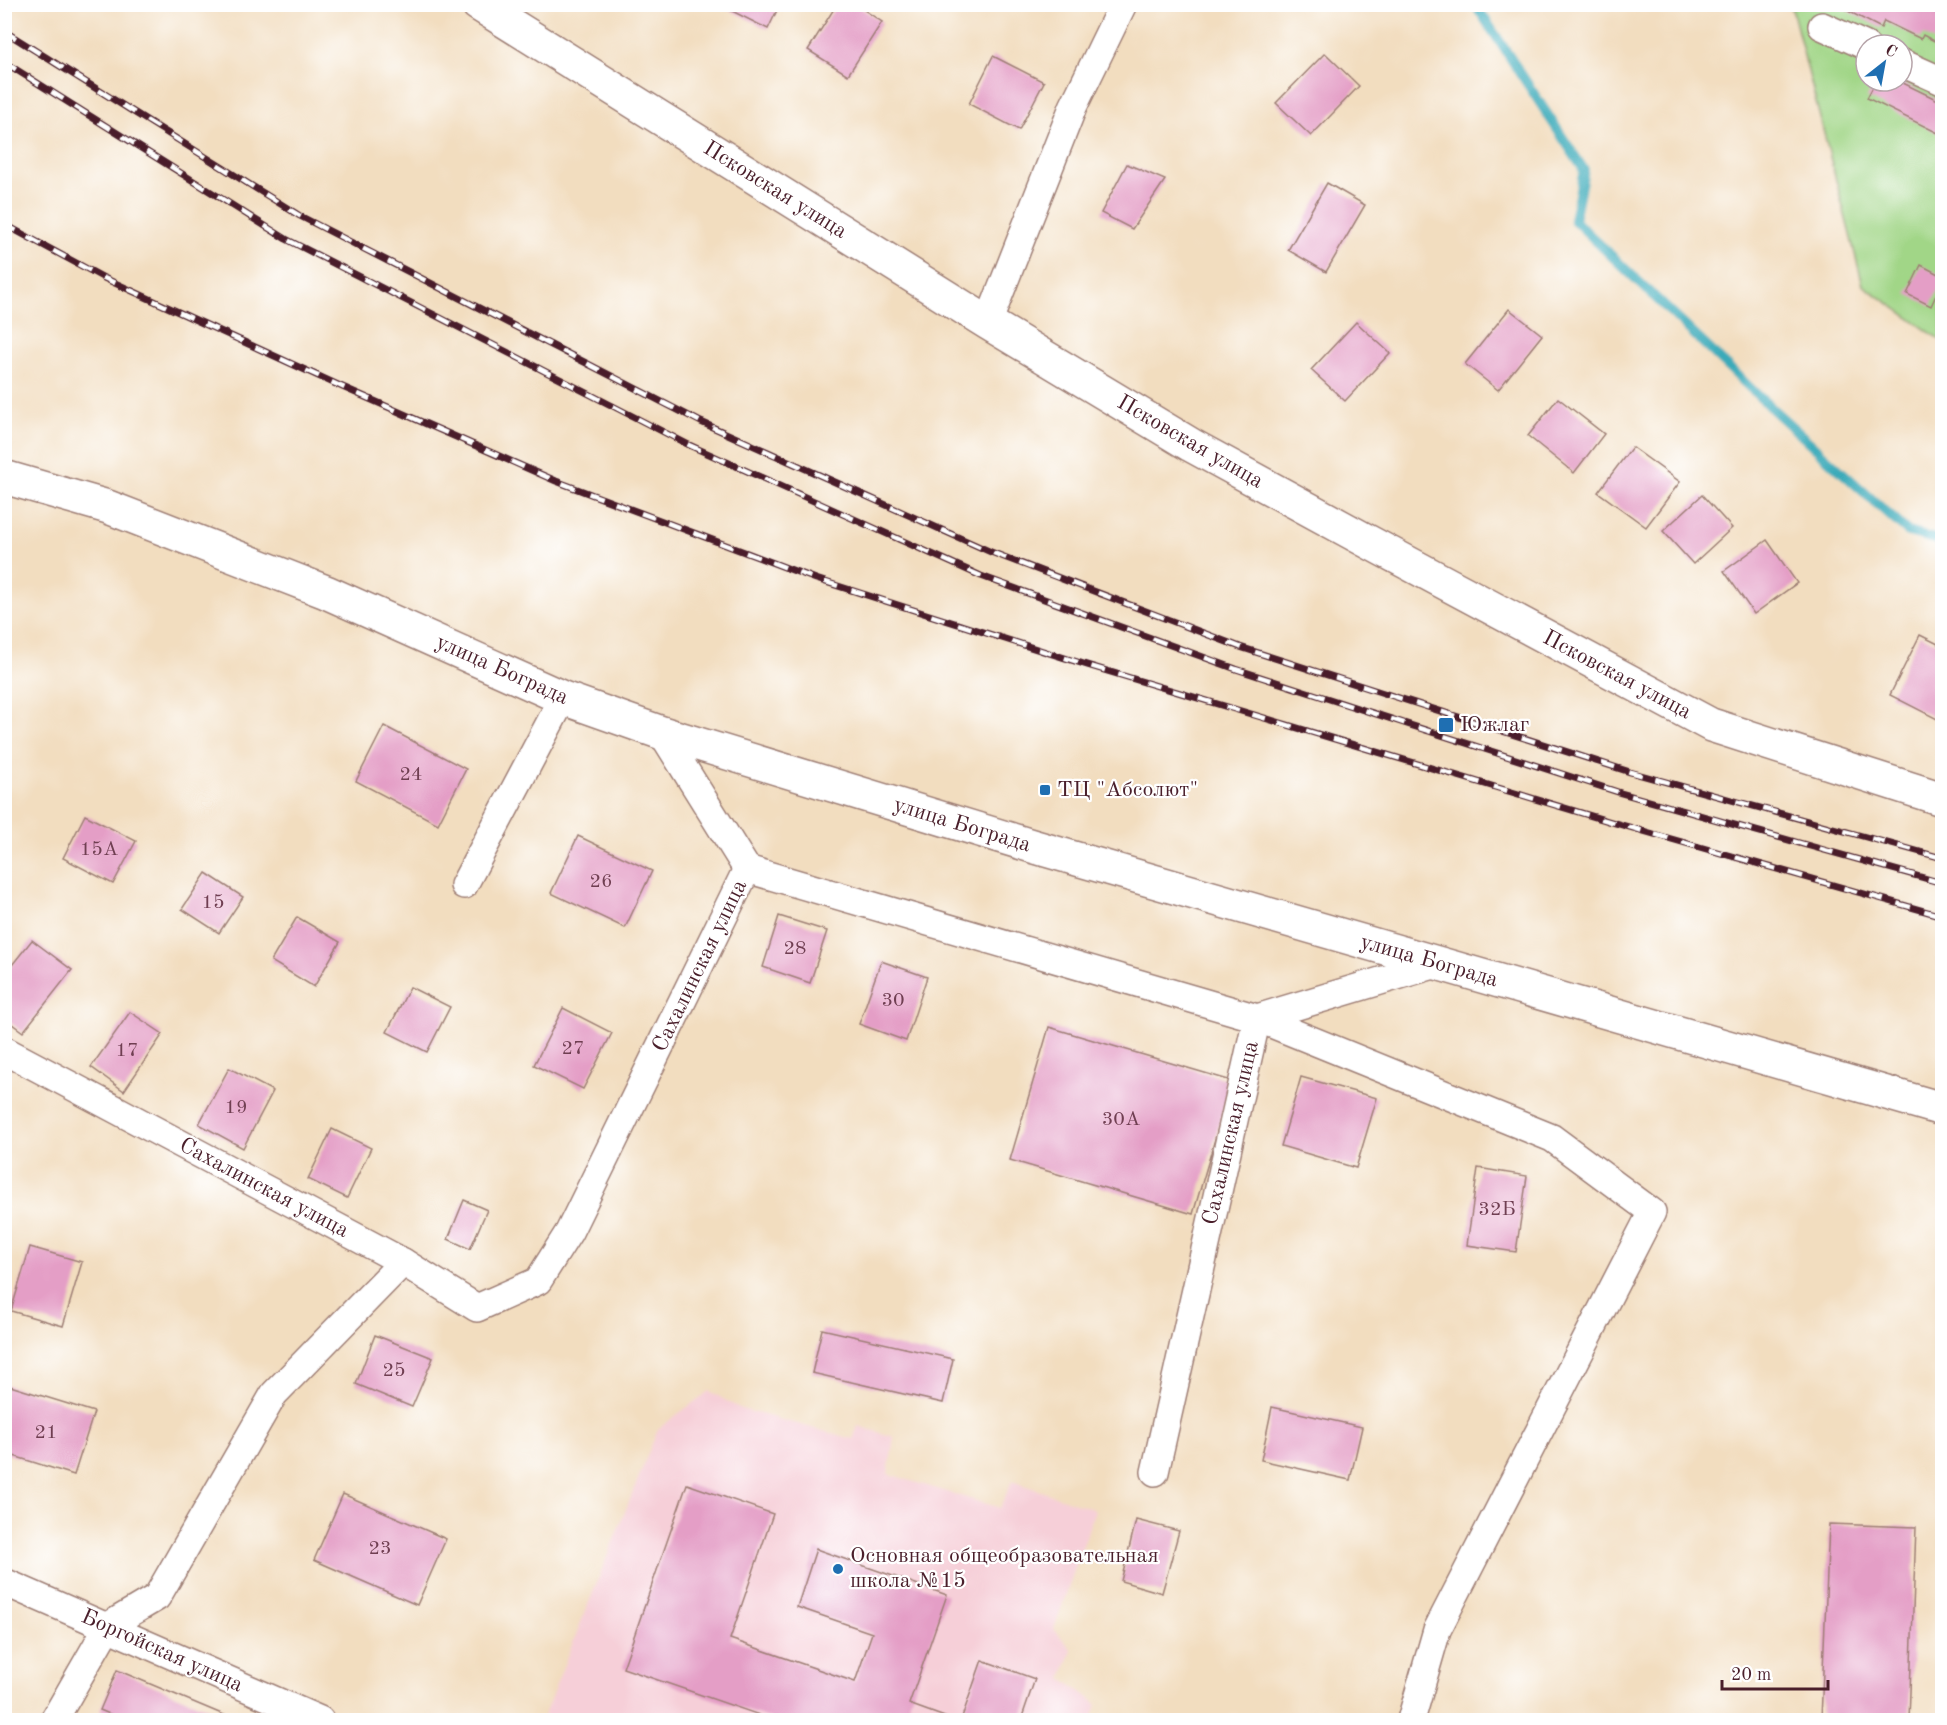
<svg xmlns="http://www.w3.org/2000/svg" width="1947" height="1725" font-family="'Old Standard TT',serif">
<rect width="100%" height="100%" fill="#fff"/>
<filter id="ink" filterUnits="userSpaceOnUse"><feTurbulence type="fractalNoise" baseFrequency=".0167" numOctaves="2"/><feDisplacementMap in="SourceGraphic" scale="12" xChannelSelector="R" yChannelSelector="G"/><feConvolveMatrix kernelMatrix="1 2 1 2 8 2 1 2 1" color-interpolation-filters="sRGB"/></filter>
<filter id="wash" filterUnits="userSpaceOnUse"><feTurbulence type="fractalNoise" baseFrequency=".008" numOctaves="4" result="noise"/><feDisplacementMap in="SourceGraphic" scale="24" xChannelSelector="R" yChannelSelector="G"/><feGaussianBlur stdDeviation="1.35" result="paint"/><feColorMatrix in="noise" values="0 0 0 0 0 0 0 0 0 0 0 0 0 0 0 0 0 1.4 0 .05"/><feComposite in="paint" operator="in"/></filter>
<g filter="url(#wash)">
<rect width="100%" height="100%" fill="#f2ddbf"/>
<polygon fill="#f6cfd8" points="709,1391 741,1409 853,1439 858,1426 894,1437 888,1474 1000,1508 1012,1481 1095,1510 1054,1629 1072,1650 1062,1678 1097,1704 1092,1720 542,1720 658,1429"/>
<path fill="#a1d687" stroke="#767a59" stroke-width="1.5" fill-rule="evenodd" d="M1791,5H1942V341L1863,285ZM1866,45H1902V81H1866Z"/>
<g fill="none" stroke-linecap="round" stroke-linejoin="round">
<polyline stroke="#3baab9" stroke-width="10" points="1475,4 1584,170 1574,220 1767,404 1908,532 1942,541"/>
</g>
<g id="blocks">
<g fill="#e49ec6">
<polygon points="718,4 780,4 768,29"/>
<polygon points="837,4 855,4 882,22 848,75 808,50"/>
<polygon points="1844,5 1930,5 1937,8 1934,12 1942,16 1942,45 1923,35 1921,39 1884,21 1881,28 1842,8"/>
<polygon points="1325,53 1359,86 1311,136 1276,103"/>
<polygon points="993,56 1044,82 1019,130 969,104"/>
<polygon points="1876,81 1899,81 1942,102 1942,124 1938,133 1867,98"/>
<polygon points="1127,164 1165,180 1132,229 1101,213"/>
<polygon points="1327,183 1365,205 1326,272 1288,250"/>
<polygon points="1921,265 1942,276 1942,282 1931,306 1907,294"/>
<polygon points="1509,309 1542,335 1498,390 1465,364"/>
<polygon points="1356,322 1390,353 1345,401 1311,370"/>
<polygon points="1558,398 1604,434 1574,473 1528,436"/>
<polygon points="1632,447 1680,482 1646,527 1598,492"/>
<polygon points="1702,495 1732,528 1693,564 1663,531"/>
<polygon points="1767,540 1797,583 1754,614 1724,571"/>
<polygon points="1920,635 1942,646 1942,717 1941,721 1890,695"/>
<polygon points="384,726 466,769 438,824 356,781"/>
<polygon points="85,815 136,841 113,884 63,858"/>
<polygon points="578,836 652,871 625,928 551,893"/>
<polygon points="206,873 243,897 219,933 182,909"/>
<polygon points="779,916 827,931 810,983 763,967"/>
<polygon points="297,917 340,942 314,987 271,961"/>
<polygon points="32,940 72,970 23,1032 4,1018 4,975"/>
<polygon points="881,961 927,977 906,1041 859,1024"/>
<polygon points="410,987 450,1007 427,1052 387,1032"/>
<polygon points="563,1008 612,1033 583,1089 534,1065"/>
<polygon points="130,1012 163,1034 124,1091 91,1067"/>
<polygon points="1049,1027 1232,1081 1193,1214 1010,1160"/>
<polygon points="229,1068 273,1091 243,1148 199,1124"/>
<polygon points="1301,1077 1377,1098 1356,1168 1281,1146"/>
<polygon points="332,1129 371,1148 347,1198 308,1179"/>
<polygon points="1478,1168 1527,1176 1516,1252 1467,1245"/>
<polygon points="464,1200 487,1210 470,1249 448,1239"/>
<polygon points="30,1247 82,1262 63,1326 11,1311"/>
<polygon points="822,1329 953,1359 943,1403 812,1373"/>
<polygon points="375,1335 433,1358 412,1407 356,1384"/>
<polygon points="7,1385 94,1412 74,1475 4,1453 4,1392"/>
<polygon points="1272,1407 1362,1427 1350,1480 1261,1460"/>
<polygon points="687,1484 773,1514 730,1639 855,1682 872,1633 797,1607 816,1549 947,1595 909,1704 953,1720 774,1720 623,1668"/>
<polygon points="343,1494 446,1539 417,1605 314,1560"/>
<polygon points="1136,1520 1179,1531 1162,1593 1121,1581"/>
<polygon points="1829,1524 1916,1527 1909,1720 1821,1720"/>
<polygon points="982,1660 1035,1679 1021,1720 961,1720"/>
<polygon points="117,1670 236,1720 124,1720 100,1710"/>
</g>
</g>
</g>
<g filter="url(#ink)">
<use href="#blocks" fill-opacity="0" stroke="#9e7e75" stroke-width="1.5"/>
<g fill="none" stroke-linecap="round" stroke-linejoin="round">
<defs>
<g id="minor">
<polyline points="1822,26 1866,46"/>
<polyline points="1902,63 1942,81"/>
<polyline points="988,323 1073,107 1123,4"/>
<polyline points="662,733 747,869"/>
<polyline points="464,885 563,698"/>
<polyline points="4,1050 403,1262 477,1308 538,1281 569,1232 747,869 1257,1018 1155,1472"/>
<polyline points="4,1582 320,1720"/>
<polyline points="54,1720 108,1626 157,1597 274,1394 403,1262"/>
<polyline points="1411,1720 1437,1630 1652,1212 1552,1138 1257,1018 1437,964"/>
</g>
<polyline id="tertiary" points="478,4 988,323 1191,445 1367,541 1711,725 1942,799"/>
<polyline id="secondary" points="4,477 108,507 326,592 563,698 662,733 1032,846 1942,1109"/>
</defs>
<use href="#minor" stroke="#9e7e75" stroke-width="30"/>
<use href="#tertiary" stroke="#9e7e75" stroke-width="36"/>
<use href="#secondary" stroke="#9e7e75" stroke-width="36"/>
<use href="#minor" stroke="#fff" stroke-width="27"/>
<use href="#tertiary" stroke="#fff" stroke-width="33"/>
<use href="#secondary" stroke="#fff" stroke-width="33"/>
<defs>
<g id="rail">
<polyline points="4,31 300,216 701,422 991,552 1240,647 1630,772 1942,858"/>
<polyline points="4,62 286,239 689,445 981,576 1236,669 1621,793 1942,883"/>
<polyline points="4,224 104,278 338,385 556,481 816,579 1087,665 1615,823 1942,916"/>
</g>
</defs>
<use href="#rail" stroke="#4a1f2b" stroke-width="7"/>
<use href="#rail" stroke="#fff" stroke-width="4.5" stroke-dasharray="14" stroke-linecap="butt"/>
</g>
</g>
<g fill="#1f6fb2" stroke="#fff" stroke-width="2">
<rect x="1438" y="717" width="16" height="16" rx="3"/>
<rect x="1039" y="784" width="12" height="12" rx="3"/>
<circle cx="838" cy="1569" r="6"/>
</g>
<g text-anchor="middle" dominant-baseline="central" stroke-width="4.5" stroke-linejoin="round" paint-order="stroke">
<g font-size="20" fill="#703f52">
<text x="411" y="775">24</text>
<text x="99" y="850">15А</text>
<text x="601" y="882">26</text>
<text x="213" y="903">15</text>
<text x="795" y="949">28</text>
<text x="893" y="1001">30</text>
<text x="573" y="1049">27</text>
<text x="127" y="1051">17</text>
<text x="236" y="1108">19</text>
<text x="1121" y="1120">30А</text>
<text x="1497" y="1210">32Б</text>
<text x="394" y="1371">25</text>
<text x="46" y="1433">21</text>
<text x="380" y="1549">23</text>
</g>
<g font-size="22" fill="#4a1f2b" stroke="#fff">
<text transform="translate(775 190) rotate(32)">Псковская улица</text>
<text transform="translate(1190 442) rotate(30)">Псковская улица</text>
<text transform="translate(502 670) rotate(24)">улица Бограда</text>
<text transform="translate(1617 675) rotate(28)">Псковская улица</text>
<text transform="translate(962 825) rotate(17)">улица Бограда</text>
<text transform="translate(1429 961) rotate(16)">улица Бограда</text>
<text transform="translate(700 966) rotate(-64)">Сахалинская улица</text>
<text transform="translate(1231 1133) rotate(-77)">Сахалинская улица</text>
<text transform="translate(264 1188) rotate(28)">Сахалинская улица</text>
<text transform="translate(162 1651) rotate(24)">Боргойская улица</text>
</g>
<g font-size="22" fill="#4a1f2b" stroke="#fff" text-anchor="start">
<text x="1460" y="725">Южлаг</text>
<text x="1057" y="790">ТЦ "Абсолют"</text>
<text x="850" y="1556">Основная общеобразовательная<tspan x="850" dy="25">школа №15</tspan></text>
</g>
</g>
<rect width="1947" height="1725" fill="none" stroke="#fff" stroke-width="24"/>
<g transform="translate(1884 63) rotate(31)"><circle r="28" fill="#ffffff" stroke="#b7a5aa" stroke-width="1.5"/>
<path d="M0-4.5L10 22L0 15L-10 22Z" fill="#1f6fb2"/>
<text y="-9" font-size="16" font-weight="bold" text-anchor="middle" fill="#4a1f2b">С</text>
</g>
<path d="M1722 1680v9h106v-9" fill="none" stroke="#4a1f2b" stroke-width="3"/>
<text x="1731" y="1680" font-size="18" fill="#4a1f2b" stroke="#ffffff" stroke-width="4.5" paint-order="stroke">20 m</text>
</svg>
